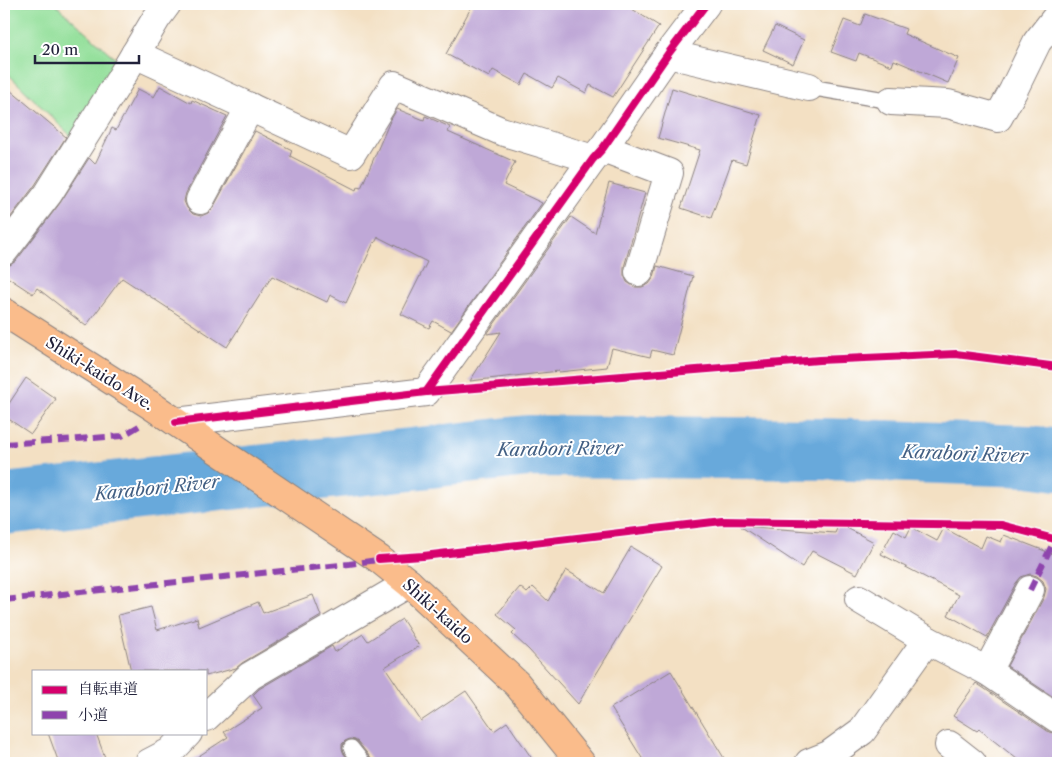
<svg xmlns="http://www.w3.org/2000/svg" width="1062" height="767" font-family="'Libre Caslon Text','Noto Serif JP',serif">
<rect width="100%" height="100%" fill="#fff"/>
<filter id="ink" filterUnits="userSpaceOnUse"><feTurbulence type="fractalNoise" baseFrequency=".02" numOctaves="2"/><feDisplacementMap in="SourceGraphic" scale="10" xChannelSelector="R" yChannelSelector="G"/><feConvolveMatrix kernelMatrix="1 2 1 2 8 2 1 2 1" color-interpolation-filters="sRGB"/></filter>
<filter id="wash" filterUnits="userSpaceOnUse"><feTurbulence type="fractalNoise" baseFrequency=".0096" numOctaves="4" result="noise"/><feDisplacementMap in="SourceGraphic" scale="20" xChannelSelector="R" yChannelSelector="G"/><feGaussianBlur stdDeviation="1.12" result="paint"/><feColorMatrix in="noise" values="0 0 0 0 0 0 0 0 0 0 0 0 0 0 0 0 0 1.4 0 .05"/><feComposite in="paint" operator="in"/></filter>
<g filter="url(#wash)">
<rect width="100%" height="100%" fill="#f3e0c3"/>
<polygon fill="#95e09c" stroke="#5c816c" points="4,4 55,4 126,68 79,144 4,70"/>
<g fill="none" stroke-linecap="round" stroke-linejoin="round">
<polyline stroke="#68a9db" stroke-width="62" points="4,504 528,446 823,449 1029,456 1058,460"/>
</g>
<g id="blocks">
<g fill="#bfa8d7">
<polygon points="473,4 624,4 659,26 613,97 590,85 586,93 558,78 552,88 527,74 521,85 493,70 489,77 446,54"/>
<polygon points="865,14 906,29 904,34 959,58 948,83 894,60 892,66 859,53 856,61 831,52 844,20 860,26"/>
<polygon points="775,26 804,40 793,64 763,50"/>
<polygon points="4,85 66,137 35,185 4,226"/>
<polygon points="160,86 191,103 192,100 227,116 186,193 184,201 187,208 193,214 201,216 208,213 213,208 255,131 292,150 290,156 356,190 357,187 361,188 390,121 397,109 424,120 425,116 450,127 448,132 515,162 504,185 542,203 451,331 433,321 429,328 401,314 427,262 378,237 375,243 374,242 346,303 330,295 327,302 272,276 227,347 122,278 86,326 37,288 33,294 4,275 4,266 10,265 16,261 60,203 89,158 95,164 112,128 116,130 138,89 154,97"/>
<polygon points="672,88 761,115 746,164 732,160 711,218 681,208 700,150 658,138"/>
<polygon points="609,183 645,193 624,267 624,275 627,282 635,287 642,287 649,284 654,277 657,266 693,276 673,355 652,350 650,357 612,348 607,367 559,372 559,371 470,381 501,332 487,334 571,217 595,233"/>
<polygon points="26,378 56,399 31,434 4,416 4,411"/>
<polygon points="839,524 874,542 857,574 812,551 802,567 740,526 835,533"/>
<polygon points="911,527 937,541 944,528 981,548 986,536 1001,542 1004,535 1058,556 1058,700 1007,666 1044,597 1046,589 1043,581 1037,576 1030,574 1021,577 1016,583 987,637 948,615 959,595 881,554 894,530 906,537"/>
<polygon points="631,547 662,566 578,704 529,650 512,634 516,630 497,614 520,587 527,593 533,587 548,601 566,570 604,593"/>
<polygon points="313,595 321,616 242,663 236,668 206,676 206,671 131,671 118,615 151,607 157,630 197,618 199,627 258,602 263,613"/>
<polygon points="402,619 419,646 385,667 421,721 466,691 494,731 507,722 535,763 372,763 370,757 358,742 355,740 350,739 345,741 342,744 342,749 344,754 351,763 188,763 228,737 224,732 262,708 253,695 259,689 332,646 335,652 363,634 368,641"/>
<polygon points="671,671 727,763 645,763 611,708"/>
<polygon points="976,683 1049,732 1058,734 1058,763 1022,763 979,729 977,731 953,716"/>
<polygon points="48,733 96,733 107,763 59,763"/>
</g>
</g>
</g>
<g filter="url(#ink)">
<use href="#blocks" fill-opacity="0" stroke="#8a817f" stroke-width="1"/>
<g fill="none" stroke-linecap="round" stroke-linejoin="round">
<defs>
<g id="lane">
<polyline points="809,87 891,101"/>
<polyline points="351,748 363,763"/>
</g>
<g id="street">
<polyline points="135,54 351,154 394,85 501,131 593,159"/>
<polyline points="668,54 809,87"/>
<polyline points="891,101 948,104 998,118 1013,91 1037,42 1058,15"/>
<polyline points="603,148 669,173 639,272"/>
<polyline points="200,200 250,107"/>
<polyline points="4,251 48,194 119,81 156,19 167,4"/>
<polyline points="176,422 426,392 593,159 603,148 668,54 706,4"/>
<polyline points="859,599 927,640 987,671 1058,719"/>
<polyline points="987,671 1030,590"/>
<polyline points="206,717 250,676 409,583"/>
<polyline points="949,745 972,763"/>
<polyline points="149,763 170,752 188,733"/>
<polyline points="809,763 829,755 862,731 927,640"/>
</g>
<polyline id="primary" points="4,312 152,406 379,559 409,583 517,684 581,763"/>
</defs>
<use href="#lane" stroke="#8a817f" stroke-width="18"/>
<use href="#street" stroke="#8a817f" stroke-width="30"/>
<use href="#primary" stroke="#8a817f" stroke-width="30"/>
<use href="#lane" stroke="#fff" stroke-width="15"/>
<use href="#street" stroke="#fff" stroke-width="28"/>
<use href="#primary" stroke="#fabc8b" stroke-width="28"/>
<g stroke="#8e44ad" stroke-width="6" stroke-dasharray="12 6" stroke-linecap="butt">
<polyline points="4,444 122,436 139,426"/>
<polyline points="1030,590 1055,539"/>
<polyline points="4,600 349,564 384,559"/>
</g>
<defs>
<g id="cycleway">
<polyline points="426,392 819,360 956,354 1058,367"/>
<polyline points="176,422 426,392 593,159 603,148 668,54 706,4"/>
<polyline points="379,559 423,556 722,521 1001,525 1058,540"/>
</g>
</defs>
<use href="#cycleway" stroke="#fff" stroke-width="11"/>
<use href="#cycleway" stroke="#d6006c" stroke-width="8"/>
</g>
</g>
<g text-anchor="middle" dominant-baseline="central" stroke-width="4" stroke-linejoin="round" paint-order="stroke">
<g font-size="16" fill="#22223b" stroke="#fff">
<text transform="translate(100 373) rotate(32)">Shiki-kaido Ave.</text>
<text transform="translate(438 611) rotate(42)">Shiki-kaido</text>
</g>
<g font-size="18" font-style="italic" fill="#425f83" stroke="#fff">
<text transform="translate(560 449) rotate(-1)">Karabori River</text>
<text transform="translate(965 454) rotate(2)">Karabori River</text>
<text transform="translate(157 488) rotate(-6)">Karabori River</text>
</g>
</g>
<rect width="1062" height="767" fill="none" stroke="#fff" stroke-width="20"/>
<rect x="32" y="670" width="175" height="65" fill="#ffffff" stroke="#a7a7b1"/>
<rect x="42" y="686" width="25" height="8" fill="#d6006c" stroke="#a7a7b1"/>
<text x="78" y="694" font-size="15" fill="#22223b">自転車道</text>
<rect x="42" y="711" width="25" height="8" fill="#8e44ad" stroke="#a7a7b1"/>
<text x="78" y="720" font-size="15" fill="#22223b">小道</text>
<path d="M35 55v8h104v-8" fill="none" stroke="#22223b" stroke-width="2.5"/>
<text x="42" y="55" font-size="15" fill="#22223b" stroke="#ffffff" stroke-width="4" paint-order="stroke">20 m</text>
</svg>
